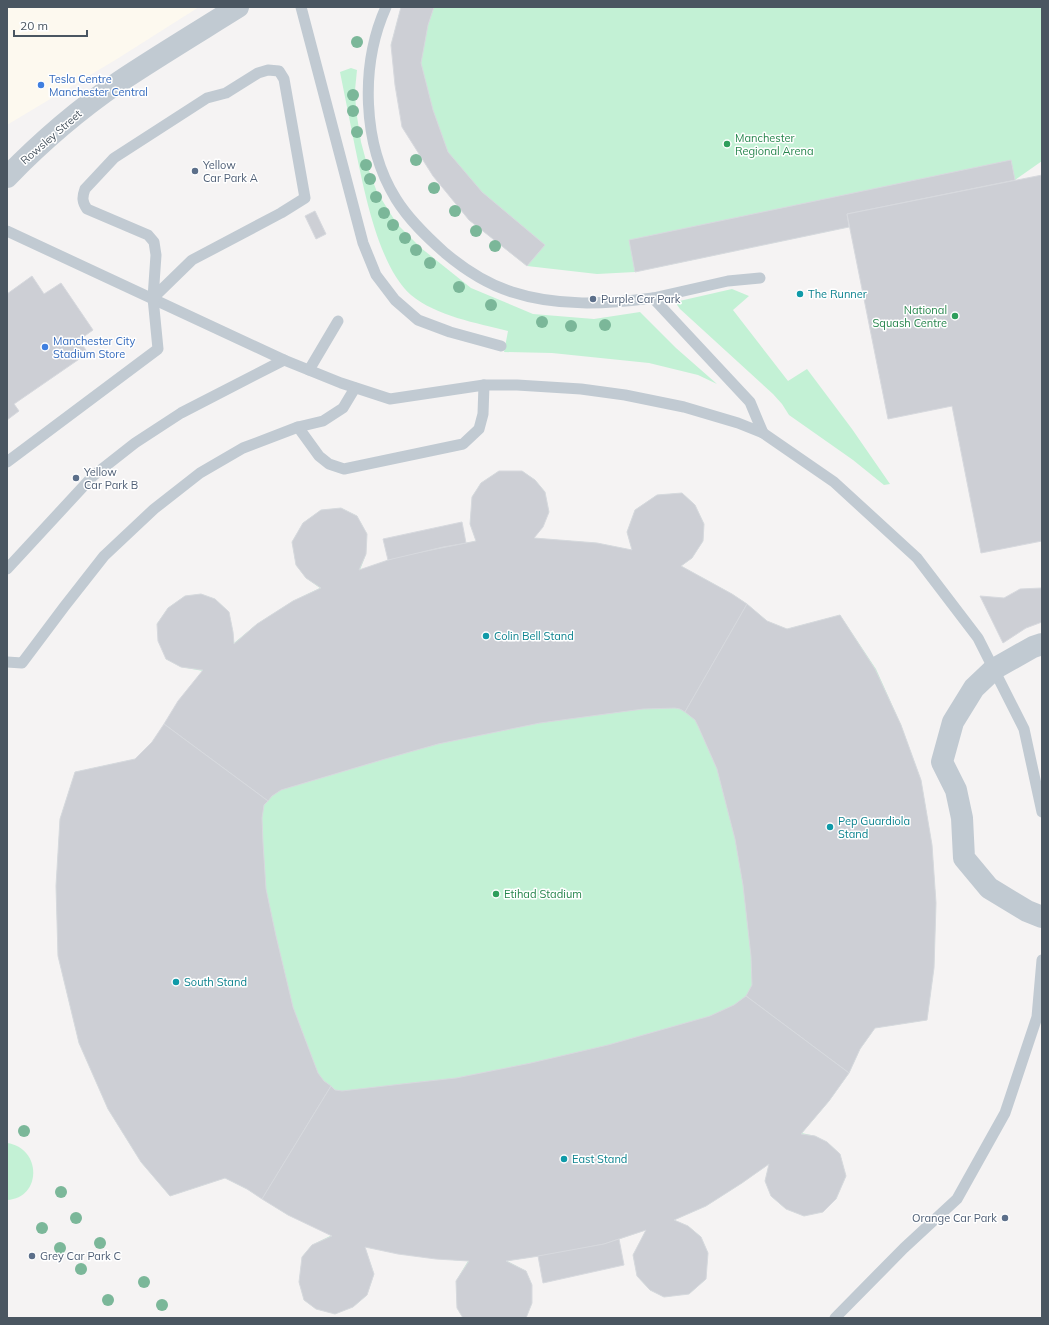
<svg xmlns="http://www.w3.org/2000/svg" width="1049" height="1325" font-family="Mulish,sans-serif">
<rect width="100%" height="100%" fill="#f5f3f3"/>
<polygon fill="#fdf9ef" points="7,7 199,7 117,59 7,125"/>
<g fill="#c3f1d5">
<polygon points="401,7 1042,7 1042,161 1015,180 847,214 849,227 635,272 597,274 527,266 469,220 391,45"/>
<path d="M351,68L357,70L355,90L356,110L361,142L368,168L377,192L397,224L421,248L471,288L533,314L594,319L640,312L676,348L717,384L698,375L649,363L552,353L504,352L508,331C477,323 436,316 411,295C378,266 364,189 355,147C350,122 345,97 340,72Z"/>
<polygon points="732,289 749,296 733,310 788,381 807,369 852,429 890,484 884,485 853,460 789,415 782,404 773,394 680,309 675,302"/>
<path d="M499,471H522L535,480L545,492L549,512L534,538L597,543L632,550L627,532L635,510L657,495L682,493L695,505L704,524L703,541L692,558L681,566L732,594L747,604L767,621L787,629L840,615L876,669L901,725L921,780L932,845L936,903L934,968L927,1020L875,1028L860,1049L849,1073L829,1101L802,1133L815,1136L827,1142L840,1154L846,1176L836,1199L823,1212L804,1216L786,1209L771,1196L765,1181L769,1164L742,1183L706,1206L674,1220L688,1226L701,1237L708,1253L706,1279L689,1294L664,1297L650,1290L637,1276L633,1255L646,1230L604,1244L553,1254L507,1261L526,1271L532,1285V1303L526,1318H463L457,1308L456,1281L468,1261C433,1259 400,1255 365,1247L374,1274L367,1295L353,1307L335,1314L316,1309L304,1300L299,1282L302,1257L312,1245L332,1235L288,1215L247,1189L225,1178L170,1196L141,1162L108,1109L79,1043L58,956L56,886L60,819L75,772L135,759L152,742L203,671L181,667L166,659L157,624L168,608L185,596L201,594L215,599L229,612L233,632L234,643L257,624L293,601L320,588L306,578L296,565L292,542L303,523L321,510L341,508L357,516L367,534L366,554L360,570L397,557L476,541L470,524L472,497L481,483Z"/>
<path d="M7,1143C42,1148 42,1198 7,1200Z"/>
</g>
<g fill="#cdcfd5" stroke="#d7d9de">
<polygon points="401,7 434,7 428,25 421,63 433,110 448,152 482,192 545,245 527,266 469,220 433,176 402,127 395,85 391,45"/>
<polygon points="1011,160 1015,180 847,214 849,227 635,272 629,240"/>
<polygon points="1042,175 1042,541 981,553 952,406 888,419 847,214"/>
<polygon points="315,211 326,234 316,239 305,216"/>
<polygon points="32,276 44,294 61,283 93,330 79,340 88,353 14,404 19,411 7,420 7,294"/>
<polygon points="499,471 522,471 535,480 545,492 549,512 543,527 534,538 597,543 632,550 627,532 635,510 657,495 682,493 695,505 704,524 703,541 692,558 681,566 732,594 747,604 685,712 680,709 675,708 643,709 591,716 540,723 438,744 385,759 281,790 272,796 268,801 164,724 178,701 203,670 181,667 166,659 158,641 157,624 168,608 185,596 201,594 215,599 229,612 233,632 234,644 257,624 293,601 321,588 306,578 296,565 292,542 303,523 321,510 341,508 357,516 367,534 366,554 359,570 397,557 476,541 470,524 472,497 481,483"/>
<polygon points="462,522 466,543 443,547 388,560 383,539"/>
<polygon points="1042,588 1042,622 1026,628 1003,643 980,596 1004,598 1020,589"/>
<polygon points="747,604 767,621 787,629 840,615 875,669 901,725 921,780 932,845 936,903 934,968 927,1020 875,1028 860,1049 849,1073 746,996 752,985 751,956 743,885 735,839 717,769 698,726 695,720 685,712"/>
<polygon points="164,724 268,801 264,805 262,818 263,843 266,889 276,936 293,1007 318,1073 324,1081 331,1086 262,1199 247,1189 225,1178 170,1196 141,1162 108,1109 79,1043 58,956 56,886 60,819 75,772 135,759 152,742"/>
<polygon points="746,996 849,1073 829,1101 801,1134 815,1136 827,1142 840,1154 846,1176 836,1199 823,1212 804,1216 786,1209 771,1196 765,1181 769,1164 742,1183 706,1206 674,1220 688,1226 701,1237 708,1253 706,1279 689,1294 664,1297 650,1290 637,1276 633,1255 646,1230 604,1244 553,1254 506,1261 526,1271 532,1285 532,1303 526,1318 463,1318 457,1308 456,1281 469,1261 436,1259 398,1254 365,1247 374,1274 367,1295 353,1307 335,1314 316,1309 304,1300 299,1282 302,1257 312,1245 332,1236 288,1215 262,1199 331,1086 335,1090 342,1091 402,1084 456,1078 531,1063 608,1045 710,1016 734,1005"/>
<polygon points="619,1239 624,1265 543,1283 538,1256 604,1244"/>
</g>
<g fill="none" stroke-linecap="round" stroke-linejoin="round">
<g stroke="#c1cad2" stroke-width="11">
<polyline points="301,7 363,243 376,275 395,300 418,320 450,332 501,346"/>
<path d="M386,7C360,65 362,144 396,199C409,220 427,237 445,253C464,269 487,284 512,292C558,307 606,304 653,298L750,402L763,433"/>
<polyline points="7,231 284,360 341,383 390,399 484,385 517,385 581,389 625,395 684,407 738,423 763,433 834,482 917,558 978,638 1024,729 1042,812"/>
<polyline points="653,298 728,281 760,278"/>
<polyline points="309,370 338,321"/>
<polyline points="298,427 319,456 329,464 344,469 463,444 479,429 483,414 484,385"/>
<path d="M7,462L158,349L153,298L156,255L154,242L148,235L87,209C82,202 82,197 85,189L114,158L207,98L226,93L258,73L268,70L279,71L284,79L305,198L281,213L192,260L153,298"/>
<polyline points="7,569 93,476 135,443 181,413 284,360"/>
<polyline points="7,662 22,663 64,607 104,556 154,509 200,473 243,448 298,427 323,421 343,408 355,388"/>
<polyline points="835,1318 904,1248 957,1199 1005,1113 1037,1017 1042,960"/>
</g>
<g stroke="#c1cad2" stroke-width="22">
<path d="M7,177C41,142 78,110 119,82C158,56 198,32 238,7"/>
<polyline points="1042,644 1033,647 994,669 974,688 953,722 942,762 956,790 962,818 964,858 989,888 1027,911 1042,917"/>
</g>
</g>
<g fill="#7bb799">
<circle cx="357" cy="42" r="6"/>
<circle cx="353" cy="95" r="6"/>
<circle cx="353" cy="111" r="6"/>
<circle cx="357" cy="132" r="6"/>
<circle cx="416" cy="160" r="6"/>
<circle cx="366" cy="165" r="6"/>
<circle cx="370" cy="179" r="6"/>
<circle cx="434" cy="188" r="6"/>
<circle cx="376" cy="197" r="6"/>
<circle cx="455" cy="211" r="6"/>
<circle cx="384" cy="213" r="6"/>
<circle cx="393" cy="225" r="6"/>
<circle cx="476" cy="231" r="6"/>
<circle cx="405" cy="238" r="6"/>
<circle cx="495" cy="246" r="6"/>
<circle cx="416" cy="250" r="6"/>
<circle cx="430" cy="263" r="6"/>
<circle cx="459" cy="287" r="6"/>
<circle cx="491" cy="305" r="6"/>
<circle cx="542" cy="322" r="6"/>
<circle cx="605" cy="325" r="6"/>
<circle cx="571" cy="326" r="6"/>
<circle cx="24" cy="1131" r="6"/>
<circle cx="61" cy="1192" r="6"/>
<circle cx="76" cy="1218" r="6"/>
<circle cx="42" cy="1228" r="6"/>
<circle cx="100" cy="1243" r="6"/>
<circle cx="60" cy="1248" r="6"/>
<circle cx="81" cy="1269" r="6"/>
<circle cx="144" cy="1282" r="6"/>
<circle cx="108" cy="1300" r="6"/>
<circle cx="162" cy="1305" r="6"/>
</g>
<g fill="#3f7fe0" stroke="#fff" stroke-width="1.5">
<circle cx="41" cy="85" r="4"/>
<circle cx="45" cy="347" r="4"/>
</g>
<g fill="#2e9e5b" stroke="#fff" stroke-width="1.5">
<circle cx="727" cy="144" r="4"/>
<circle cx="955" cy="316" r="4"/>
<circle cx="496" cy="894" r="4"/>
</g>
<g fill="#5c6f8a" stroke="#fff" stroke-width="1.5">
<circle cx="195" cy="171" r="4"/>
<circle cx="593" cy="299" r="4"/>
<circle cx="76" cy="478" r="4"/>
<circle cx="1005" cy="1218" r="4"/>
<circle cx="32" cy="1256" r="4"/>
</g>
<g fill="#0f9aa8" stroke="#fff" stroke-width="1.5">
<circle cx="800" cy="294" r="4"/>
<circle cx="486" cy="636" r="4"/>
<circle cx="830" cy="827" r="4"/>
<circle cx="176" cy="982" r="4"/>
<circle cx="564" cy="1159" r="4"/>
</g>
<g text-anchor="middle" dominant-baseline="central" stroke-width="3" stroke-linejoin="round" paint-order="stroke">
<g font-size="11" fill="#366cbe" stroke="#fff" text-anchor="start">
<text x="49" y="79">Tesla Centre<tspan x="49" dy="13">Manchester Central</tspan></text>
<text x="53" y="341">Manchester City<tspan x="53" dy="13">Stadium Store</tspan></text>
</g>
<g font-size="11" fill="#4a5661" stroke="#fff">
<text transform="translate(51 137) rotate(-41)">Rowsley Street</text>
</g>
<g font-size="11" fill="#27864d" stroke="#fff" text-anchor="start">
<text x="735" y="138">Manchester<tspan x="735" dy="13">Regional Arena</tspan></text>
<text x="947" y="310" text-anchor="end">National<tspan x="947" dy="13">Squash Centre</tspan></text>
<text x="504" y="894">Etihad Stadium</text>
</g>
<g font-size="11" fill="#4e5e75" stroke="#fff" text-anchor="start">
<text x="203" y="165">Yellow<tspan x="203" dy="13">Car Park A</tspan></text>
<text x="601" y="299">Purple Car Park</text>
<text x="84" y="472">Yellow<tspan x="84" dy="13">Car Park B</tspan></text>
<text x="997" y="1218" text-anchor="end">Orange Car Park</text>
<text x="40" y="1256">Grey Car Park C</text>
</g>
<g font-size="11" fill="#0d838f" stroke="#fff" text-anchor="start">
<text x="808" y="294">The Runner</text>
<text x="494" y="636">Colin Bell Stand</text>
<text x="838" y="821">Pep Guardiola<tspan x="838" dy="13">Stand</tspan></text>
<text x="184" y="982">South Stand</text>
<text x="572" y="1159">East Stand</text>
</g>
</g>
<rect width="1049" height="1325" fill="none" stroke="#4a5661" stroke-width="16"/>
<path d="M14 30v6h73v-6" fill="none" stroke="#4a5661" stroke-width="2"/>
<text x="20" y="30" font-size="12" fill="#4a5661" stroke="#ffffff" stroke-width="3" paint-order="stroke">20 m</text>
</svg>
